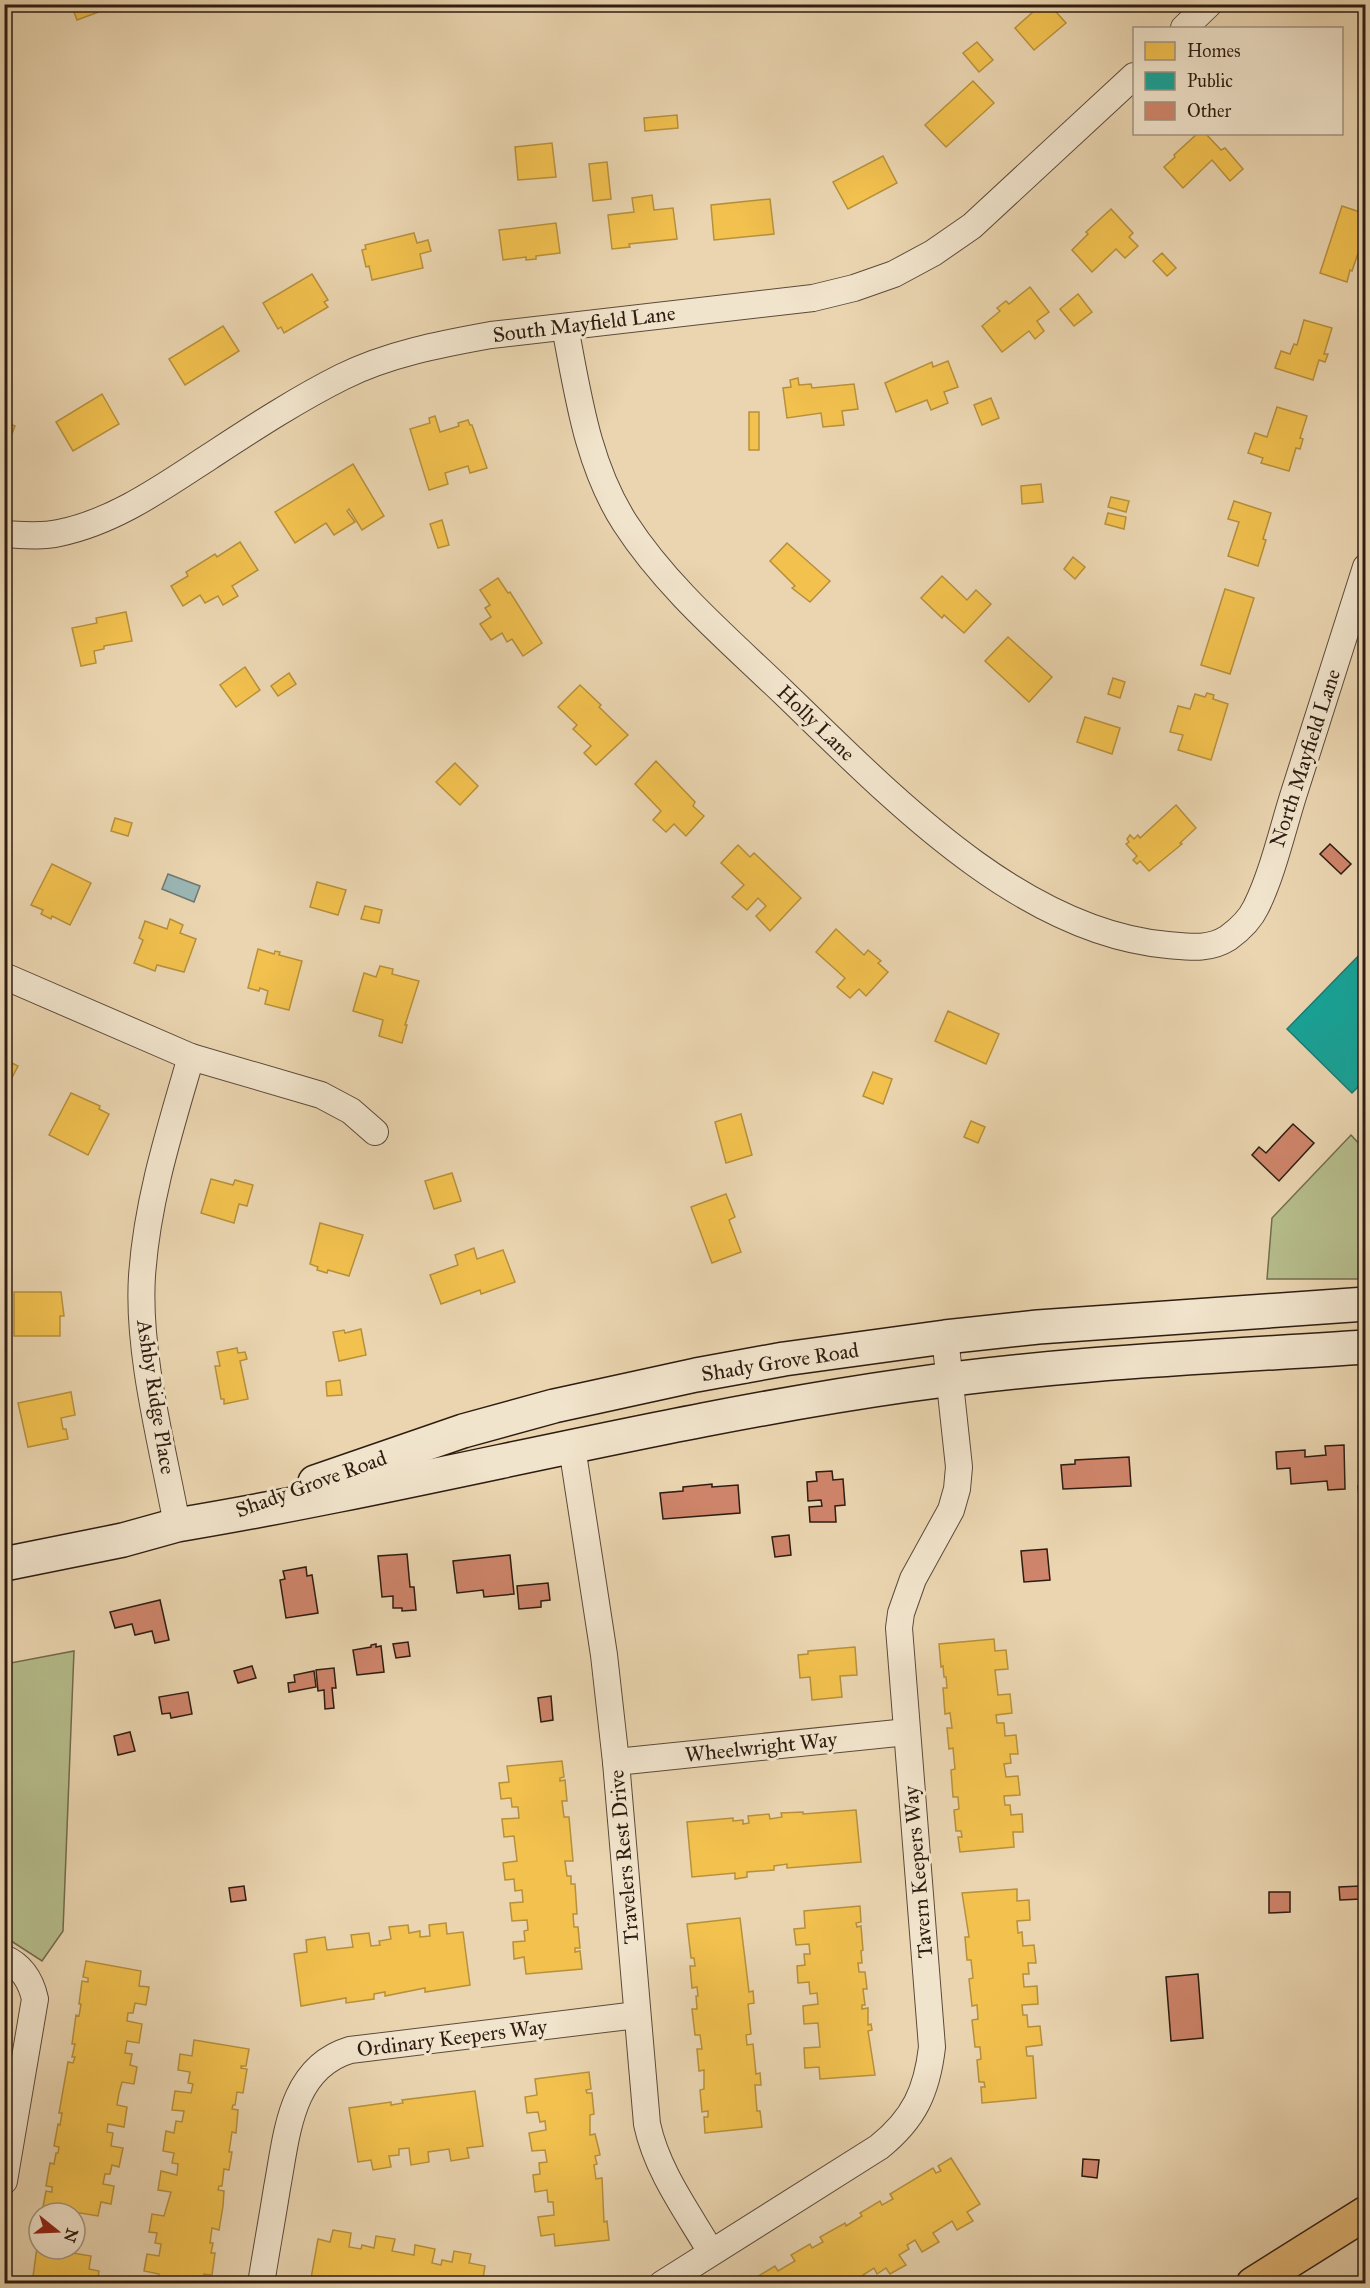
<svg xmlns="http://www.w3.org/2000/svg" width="1370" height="2288" font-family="'IM FELL Great Primer',serif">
<rect width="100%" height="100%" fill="#ead5b0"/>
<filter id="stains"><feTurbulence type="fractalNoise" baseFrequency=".00333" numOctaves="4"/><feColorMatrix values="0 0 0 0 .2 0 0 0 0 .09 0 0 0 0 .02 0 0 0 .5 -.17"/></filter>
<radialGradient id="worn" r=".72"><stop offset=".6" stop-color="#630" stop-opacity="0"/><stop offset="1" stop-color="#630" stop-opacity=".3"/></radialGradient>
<g fill="#b6bd8c" stroke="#726c4e" stroke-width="1.5">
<polygon points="1351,1135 1365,1150 1365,1279 1267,1279 1272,1218"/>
<polygon points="74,1651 63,1931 42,1961 5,1937 5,1664"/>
</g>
<polygon fill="#9bb6b4" stroke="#6f7873" stroke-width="1.5" points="168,874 200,886 194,902 162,889"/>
<g fill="#f2c14e" stroke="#b7903c" stroke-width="1.5">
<polygon points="71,4 120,4 77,20"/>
<polygon points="1042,4 1049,4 1066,23 1034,50 1015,28"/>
<polygon points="977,42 993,60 979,72 963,53"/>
<polygon points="973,81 994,103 946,147 925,125"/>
<polygon points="677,115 678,128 645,131 644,118"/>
<polygon points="1197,134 1206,134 1221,150 1225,148 1243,169 1230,181 1212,160 1183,188 1164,167 1175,157 1174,155"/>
<polygon points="552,143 556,177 518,180 515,147"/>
<polygon points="883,156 897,183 848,209 833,182"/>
<polygon points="607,162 611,199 593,201 589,164"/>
<polygon points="652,195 654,210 673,208 677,239 629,244 630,247 612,249 608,215 634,212 632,198"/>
<polygon points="770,199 774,234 714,240 711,205"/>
<polygon points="1342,206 1366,214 1366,230 1352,271 1350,270 1347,282 1320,273"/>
<polygon points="1111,209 1133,233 1129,237 1138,246 1125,258 1116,249 1092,272 1072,250 1088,234 1086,232"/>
<polygon points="556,223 560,253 536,256 536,259 526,260 526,257 503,260 499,230"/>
<polygon points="414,233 417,243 428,240 431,251 420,254 423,268 372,280 369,266 366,267 362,250 366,249 365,245"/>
<polygon points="1162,253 1176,268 1167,276 1153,261"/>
<polygon points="312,274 328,300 324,302 328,307 284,333 281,327 278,329 263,303"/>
<polygon points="1030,287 1049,312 1037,321 1044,331 1035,339 1029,331 1002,352 982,326 1000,311 997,308 1006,301 1009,304"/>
<polygon points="1078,294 1092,312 1074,326 1060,309"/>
<polygon points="1304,320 1332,328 1324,354 1328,354 1325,362 1319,360 1313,380 1275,368 1281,351 1290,354 1294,344 1297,345"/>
<polygon points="223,326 239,351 185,385 169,359"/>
<polygon points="948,361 958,387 944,392 948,403 931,410 927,400 896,412 885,383 932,362 933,367"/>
<polygon points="798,378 799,385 811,384 812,388 854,384 858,409 842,411 844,425 823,427 821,413 787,418 783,388 791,387 790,380"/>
<polygon points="102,394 119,424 73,451 56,422"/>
<polygon points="991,398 999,418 982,425 974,405"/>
<polygon points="1277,407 1307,416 1300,438 1303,439 1300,449 1296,448 1289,471 1261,463 1263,458 1248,453 1255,433 1267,437"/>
<rect x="749" y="412" width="10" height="38"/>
<polygon points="435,416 440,432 459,426 458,423 468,420 470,425 472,425 487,468 470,473 468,466 445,473 448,484 429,490 410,429 430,423 429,418"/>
<polygon points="4,422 15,426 4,454"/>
<polygon points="353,464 384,516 362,530 349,509 347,511 355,522 334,535 326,523 295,543 275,512"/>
<polygon points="1041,484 1043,502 1022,504 1021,486"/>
<polygon points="1111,497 1129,501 1126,512 1108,507"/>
<polygon points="1234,501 1271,513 1263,539 1266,540 1258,566 1228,556 1239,522 1228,519"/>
<polygon points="1108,513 1126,517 1124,529 1105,524"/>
<polygon points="442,520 449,545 438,548 430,524"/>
<polygon points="240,542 258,570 232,586 238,596 223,605 218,596 205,603 200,595 183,606 171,586 188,576 186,572 215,554 217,557"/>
<polygon points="787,543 830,581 810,602 792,588 795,586 770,561"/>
<polygon points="1073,557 1085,567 1075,579 1064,569"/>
<polygon points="942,576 967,600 976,590 991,604 964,633 944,615 942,618 921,598"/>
<polygon points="498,578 508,593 510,592 542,643 523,656 512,639 507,642 502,633 491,640 480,624 491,617 485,608 490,605 480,590"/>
<polygon points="1225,589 1254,598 1230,674 1201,665"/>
<polygon points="126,612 132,641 104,646 104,649 94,651 96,663 81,666 72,628 97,623 96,618"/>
<polygon points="1008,637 1052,677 1029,702 985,661"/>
<polygon points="245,667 260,690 236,707 220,685"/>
<polygon points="289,673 296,684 278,696 271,686"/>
<polygon points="1113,678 1125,682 1120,698 1108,694"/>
<polygon points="580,685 601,705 599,707 628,735 596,765 584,753 591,746 573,729 577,725 558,707"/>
<polygon points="1207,693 1214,695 1213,699 1228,704 1211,760 1178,750 1183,735 1170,732 1178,706 1190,709 1195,694 1205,697"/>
<polygon points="1085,717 1120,728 1112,754 1077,742"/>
<polygon points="656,761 695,802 693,806 704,816 686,836 674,824 666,832 653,820 661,811 635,784"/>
<polygon points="455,763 478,786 460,805 436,782"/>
<polygon points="1176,805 1196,828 1180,843 1182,844 1149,871 1140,861 1137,864 1133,860 1137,856 1126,844 1129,842 1127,839 1130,835 1134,839 1138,835 1140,838"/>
<polygon points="115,818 132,823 128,836 111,831"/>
<polygon points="738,845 750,857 754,853 801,898 770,931 756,916 766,906 758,898 747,910 732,897 744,885 721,863"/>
<polygon points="52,864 91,883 70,925 52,916 51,919 41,914 43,910 31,905"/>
<polygon points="317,882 346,890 338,915 310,907"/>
<polygon points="365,906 382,910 379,923 361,919"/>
<polygon points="170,919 183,925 180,933 196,939 184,972 157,965 155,971 134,963 143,940 139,938 145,921 167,929"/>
<polygon points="836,929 864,955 868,950 881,961 878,963 888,972 866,996 859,989 850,998 837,987 845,978 816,952"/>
<polygon points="258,949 274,954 275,951 280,952 279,955 302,961 289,1010 265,1004 268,991 260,988 259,991 248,988"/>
<polygon points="380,966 393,969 392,974 419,981 405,1025 407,1025 402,1043 379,1036 383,1020 353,1011 364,973 376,977"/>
<polygon points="948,1011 999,1034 986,1064 935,1041"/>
<polygon points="4,1059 18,1066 4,1093"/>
<polygon points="873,1072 892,1079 883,1104 863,1096"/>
<polygon points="71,1093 100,1106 99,1109 109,1114 88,1155 49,1135"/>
<polygon points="741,1114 752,1155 726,1163 715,1122"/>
<polygon points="971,1121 985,1127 978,1143 964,1137"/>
<polygon points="452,1173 461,1201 434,1209 425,1181"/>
<polygon points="211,1179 233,1185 235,1180 253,1185 247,1206 239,1204 234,1223 201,1213"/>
<polygon points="726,1194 735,1217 729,1220 741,1252 712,1263 691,1207"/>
<polygon points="320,1223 363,1235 349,1276 328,1270 327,1273 317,1270 318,1267 310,1264"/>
<polygon points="474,1248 477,1259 503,1250 515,1282 481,1294 480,1290 441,1304 430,1275 458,1265 455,1255"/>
<polygon points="14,1292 61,1292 64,1316 60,1316 60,1336 14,1336"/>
<polygon points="361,1329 366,1355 339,1361 333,1332 344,1330 345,1333"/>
<polygon points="237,1348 238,1353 245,1352 247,1359 240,1361 248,1399 224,1404 224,1399 221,1399 215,1366 220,1366 217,1352"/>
<polygon points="340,1380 342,1395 327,1396 326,1382"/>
<polygon points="71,1392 75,1415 61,1418 63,1429 66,1429 68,1439 28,1447 18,1403"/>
<polygon points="994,1639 995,1651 1006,1650 1008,1669 995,1670 998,1695 1010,1694 1012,1713 996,1715 997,1723 1004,1723 1005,1736 1016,1735 1018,1754 1010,1754 1011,1763 1004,1764 1006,1777 1018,1776 1020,1795 1004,1796 1005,1805 1010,1805 1011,1815 1022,1814 1023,1832 1013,1832 1014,1847 960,1852 958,1837 962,1837 961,1831 956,1831 954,1810 959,1809 958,1797 953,1797 951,1770 955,1769 953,1748 949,1749 947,1728 952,1728 950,1713 945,1714 943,1688 947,1688 946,1677 944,1677 943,1666 941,1667 939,1644"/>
<polygon points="855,1647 857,1675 840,1676 842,1697 812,1700 810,1677 800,1678 798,1655 808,1654 808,1651"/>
<polygon points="562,1761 564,1777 560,1778 560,1781 565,1780 567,1801 562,1801 564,1817 569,1817 573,1861 565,1861 567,1876 571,1876 571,1884 575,1884 577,1914 573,1914 574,1927 578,1927 580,1948 575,1948 575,1952 580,1951 582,1969 526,1974 524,1957 514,1959 513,1942 525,1941 524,1931 528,1930 527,1920 512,1921 510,1903 523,1902 522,1890 515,1891 514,1879 505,1880 503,1863 517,1861 514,1836 504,1837 502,1819 519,1818 518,1807 512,1807 511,1798 501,1799 499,1783 509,1782 507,1766"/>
<polygon points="856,1810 861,1862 787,1868 787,1864 774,1866 774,1870 747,1872 747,1877 735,1879 735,1873 692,1877 687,1822 733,1818 733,1821 743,1820 743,1824 749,1823 748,1816 769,1814 770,1819 782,1817 781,1813 803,1812 803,1814"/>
<polygon points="1017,1889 1017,1901 1029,1900 1030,1920 1017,1921 1018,1933 1022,1932 1023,1946 1034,1945 1036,1963 1028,1963 1029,1974 1023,1974 1024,1987 1037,1986 1038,2004 1022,2005 1023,2015 1027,2015 1028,2027 1040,2026 1042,2045 1026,2047 1027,2056 1033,2056 1036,2098 982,2103 981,2087 985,2087 984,2082 979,2082 977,2060 981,2059 980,2047 975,2047 972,2020 978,2019 977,2005 972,2006 969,1979 973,1978 971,1960 967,1960 965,1937 969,1937 962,1893"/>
<polygon points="860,1906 861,1922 856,1923 857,1927 861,1926 863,1950 861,1951 862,1963 858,1963 859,1972 865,1972 867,1989 863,1989 865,2005 862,2005 862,2009 868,2008 868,2025 871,2024 872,2030 868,2031 875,2075 820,2079 819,2067 805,2068 804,2048 820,2047 818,2023 804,2024 803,2006 818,2004 817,1993 810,1994 809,1982 798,1983 797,1966 805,1965 804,1954 810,1954 809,1944 796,1945 794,1929 805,1928 804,1911"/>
<polygon points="740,1918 749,1992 753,1991 754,2003 748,2004 751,2034 746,2035 747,2045 753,2044 756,2074 760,2073 761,2085 755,2085 757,2111 760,2111 762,2127 705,2133 704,2117 708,2117 708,2111 702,2112 700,2090 704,2089 704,2070 699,2071 697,2049 702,2049 700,2035 695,2035 692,2009 697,2009 696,1996 698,1996 697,1987 692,1988 690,1966 695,1966 694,1958 691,1958 687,1924"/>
<polygon points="446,1923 447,1934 463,1932 470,1985 425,1992 425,1988 385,1996 385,1992 374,1994 374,1999 346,2003 346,1998 301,2006 294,1954 307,1952 306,1940 325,1937 327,1950 353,1947 351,1935 369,1933 371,1946 380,1945 379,1941 391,1939 389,1927 408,1925 409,1933 420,1931 420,1937 430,1936 429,1925"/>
<polygon points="86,1961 141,1971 139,1986 149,1987 146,2005 135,2003 133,2013 128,2013 127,2021 142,2024 139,2043 127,2041 125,2053 132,2054 130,2065 137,2067 134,2084 122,2082 119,2093 117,2105 127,2107 124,2127 108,2124 107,2132 113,2133 111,2146 123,2148 119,2167 112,2165 110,2174 105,2174 103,2184 114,2186 111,2204 101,2202 98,2216 43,2207 46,2191 52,2192 52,2187 46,2186 50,2163 54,2164 56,2153 58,2153 59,2147 54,2146 58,2124 60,2125 62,2113 59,2113 68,2062 73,2063 75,2057 72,2057 75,2044 72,2044 76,2015 79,2016 81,2004 79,2004 82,1981 88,1982 88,1978 83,1977"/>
<polygon points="194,2040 249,2049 246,2066 241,2066 241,2068 247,2069 243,2093 237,2092 235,2105 233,2105 232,2109 238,2110 236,2133 232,2132 229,2152 232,2152 229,2170 224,2169 222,2186 219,2186 218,2190 224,2191 223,2206 219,2230 212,2228 210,2243 213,2243 211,2253 215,2253 212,2275 204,2274 205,2284 158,2284 159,2274 144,2271 147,2254 159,2256 161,2244 155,2243 157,2233 149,2232 152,2214 164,2216 171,2192 158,2190 161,2171 177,2175 178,2164 172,2163 174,2153 163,2151 166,2131 174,2133 176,2121 182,2122 184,2111 172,2110 175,2091 191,2093 193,2084 188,2083 190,2072 178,2070 180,2054 192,2056"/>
<polygon points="589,2072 591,2089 586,2090 587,2093 592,2093 594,2114 590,2115 590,2135 595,2134 599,2150 600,2155 595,2156 597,2164 594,2165 596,2179 602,2178 604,2222 607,2221 609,2240 555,2246 554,2234 541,2236 538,2217 554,2215 553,2202 548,2202 547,2190 535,2192 533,2175 540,2174 539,2163 547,2162 545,2150 532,2151 529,2133 546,2130 545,2121 540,2122 538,2112 527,2113 525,2097 537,2095 535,2079"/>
<polygon points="475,2091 483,2146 467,2148 469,2158 451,2161 449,2149 428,2152 429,2162 411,2165 409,2148 399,2149 399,2155 389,2156 391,2167 373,2170 371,2160 358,2162 349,2108 391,2102 391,2105 403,2103 402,2100"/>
<polygon points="951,2158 980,2204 967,2212 973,2221 957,2230 952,2221 933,2233 939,2242 922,2252 915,2240 907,2245 909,2249 899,2255 906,2265 890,2274 886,2268 877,2274 874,2268 863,2275 868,2284 752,2284 750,2281 775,2266 778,2271 795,2261 791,2255 810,2244 812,2248 823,2242 820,2237 845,2223 846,2226 862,2216 860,2213 880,2201 882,2205 893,2199 890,2194 933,2168 936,2173 941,2171 938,2166"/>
<polygon points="333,2230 351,2233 349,2247 361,2249 362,2245 374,2248 376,2236 395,2239 392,2251 414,2255 415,2245 435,2249 432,2263 441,2265 442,2260 452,2262 454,2251 471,2254 469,2263 485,2266 482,2284 310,2284 318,2239 330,2242"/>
<polygon points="37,2247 91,2256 89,2269 99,2271 97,2284 32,2284"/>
</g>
<polygon fill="#17a398" stroke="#1e7a70" stroke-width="1.5" points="1366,948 1366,1079 1352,1093 1287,1029"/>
<g fill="#cf856b" stroke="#2e1c11" stroke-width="1.5">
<polygon points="1330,844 1351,864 1341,874 1320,854"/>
<polygon points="1293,1124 1314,1143 1279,1181 1252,1155 1259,1147 1266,1153"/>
<polygon points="1344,1445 1345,1489 1328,1490 1327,1481 1291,1484 1290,1468 1277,1469 1276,1452 1305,1450 1305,1457 1326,1455 1325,1446"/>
<polygon points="1129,1457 1131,1486 1063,1489 1061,1465 1075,1464 1075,1460"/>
<polygon points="832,1471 833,1480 843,1479 845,1505 835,1506 836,1522 810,1522 809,1507 822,1506 821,1500 808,1501 807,1482 817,1481 816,1472"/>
<polygon points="712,1484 712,1487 738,1485 740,1513 663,1519 660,1493 683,1491 683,1487"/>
<polygon points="1358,1486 1366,1486 1366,1522 1363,1523 1362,1508 1360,1508"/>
<polygon points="789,1535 791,1555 775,1557 772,1537"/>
<polygon points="1047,1549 1050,1580 1024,1582 1021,1551"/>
<polygon points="407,1554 410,1587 414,1587 416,1610 402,1611 402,1608 393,1608 393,1596 382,1597 378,1556"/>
<polygon points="510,1555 514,1594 484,1597 483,1590 457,1593 453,1561"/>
<polygon points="306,1567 307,1576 312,1575 318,1613 286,1618 280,1580 285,1579 283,1571"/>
<polygon points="548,1583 550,1600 541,1601 541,1607 519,1609 517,1586"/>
<polygon points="160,1600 169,1640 155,1643 152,1631 135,1635 132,1624 115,1628 110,1612"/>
<polygon points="408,1642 410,1656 396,1658 393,1644"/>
<polygon points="376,1644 376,1647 381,1646 384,1672 357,1675 353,1650 371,1647 371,1645"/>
<polygon points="252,1666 256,1678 238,1683 234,1671"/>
<polygon points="334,1668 336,1688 332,1688 334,1708 325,1709 324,1690 318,1691 316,1670"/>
<polygon points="314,1671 316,1687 289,1692 288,1683 295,1682 294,1675"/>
<polygon points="188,1692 192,1714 171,1718 170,1713 162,1714 159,1697"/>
<polygon points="551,1696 553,1720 541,1722 538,1698"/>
<polygon points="130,1732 135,1751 118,1755 114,1736"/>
<polygon points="244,1886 246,1900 231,1902 229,1888"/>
<polygon points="1360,1886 1361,1899 1340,1900 1339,1887"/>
<polygon points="1269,1892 1290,1892 1290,1912 1269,1913"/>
<polygon points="1198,1974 1203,2038 1171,2041 1166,1977"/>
<polygon points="1083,2159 1099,2160 1097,2178 1082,2176"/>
</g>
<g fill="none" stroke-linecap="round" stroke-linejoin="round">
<defs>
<g id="minor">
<polyline points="1184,28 1209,4"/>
<path d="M565,327C578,394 587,464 625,523C667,588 729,640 784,693C887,792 1018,932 1168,945C1190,947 1209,950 1228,938C1239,930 1250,920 1256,907C1273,873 1283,827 1295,790C1319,716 1342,641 1366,567"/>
<path d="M4,534C23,535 41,537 59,533C114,522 163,487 209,457C252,429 296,400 342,377C388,354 441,344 491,335L813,298L854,288L894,274L933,253L972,226L1134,76"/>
<polyline points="4,976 191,1057 321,1095 351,1111 375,1132"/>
<path d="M572,1447L604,1655L616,1762L647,2124C657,2171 687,2211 711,2252"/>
<path d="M177,1525C163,1448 137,1354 142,1276C147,1201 170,1129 191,1057"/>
<polyline points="616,1762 907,1732"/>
<path d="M4,1958C22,1966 31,1981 35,1999L4,2181"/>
<path d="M261,2284C266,2252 272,2220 277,2188C287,2135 290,2068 350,2050L637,2015"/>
<path d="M662,2284L879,2147C914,2119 927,2091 932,2047L899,1628L901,1613L913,1579L951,1510L957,1489L959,1467L945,1337"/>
</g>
<g id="secondary">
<polyline points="315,1482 463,1431 554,1406 696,1375 784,1359 945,1337 1038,1327 1366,1304"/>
<path d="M4,1564L123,1540L177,1525C422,1484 662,1420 908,1385C1059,1363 1213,1357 1366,1347"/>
</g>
<polyline id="motorway" points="1253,2284 1366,2213"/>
</defs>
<use href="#minor" stroke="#5d4a39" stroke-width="28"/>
<use href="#secondary" stroke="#2e1c11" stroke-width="36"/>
<use href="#motorway" stroke="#2e1c11" stroke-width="36"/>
<use href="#minor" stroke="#f1e4cc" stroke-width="26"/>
<use href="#secondary" stroke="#f1e4cc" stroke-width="33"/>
<use href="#motorway" stroke="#e5ba78" stroke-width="33"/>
</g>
<g text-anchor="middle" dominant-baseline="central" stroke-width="6" stroke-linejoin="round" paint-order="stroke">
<g font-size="21" fill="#2e1c11" stroke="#f1e4cc">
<text transform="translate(584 324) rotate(-7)">South Mayfield Lane</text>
<text transform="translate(816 723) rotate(44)">Holly Lane</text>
<text transform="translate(1305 758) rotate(-72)">North Mayfield Lane</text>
<text transform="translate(780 1362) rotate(-9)">Shady Grove Road</text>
<text transform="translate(156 1397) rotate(81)">Ashby Ridge Place</text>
<text transform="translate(311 1484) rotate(-20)">Shady Grove Road</text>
<text transform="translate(761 1747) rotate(-6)">Wheelwright Way</text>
<text transform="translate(624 1857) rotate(-95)">Travelers Rest Drive</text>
<text transform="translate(918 1872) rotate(-95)">Tavern Keepers Way</text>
<text transform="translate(452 2038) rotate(-7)">Ordinary Keepers Way</text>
</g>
</g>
<rect width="1370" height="2288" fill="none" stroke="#ead5b0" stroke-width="24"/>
<rect x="6" y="6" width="1358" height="2276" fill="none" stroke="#2e1c11" stroke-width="3"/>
<rect x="12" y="12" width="1346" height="2264" fill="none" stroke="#2e1c11" stroke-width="1.5"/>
<rect x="1133" y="27" width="210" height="108" fill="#f1e4cc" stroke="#a39481" stroke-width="1.5"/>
<rect x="1145" y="42" width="30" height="18" fill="#f2c14e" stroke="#a39481" stroke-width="1.5"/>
<text x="1187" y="57" font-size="18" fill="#2e1c11">Homes</text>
<rect x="1145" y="72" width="30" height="18" fill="#17a398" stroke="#a39481" stroke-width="1.5"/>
<text x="1187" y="87" font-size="18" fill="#2e1c11">Public</text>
<rect x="1145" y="102" width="30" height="18" fill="#cf856b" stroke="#a39481" stroke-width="1.5"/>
<text x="1187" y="117" font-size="18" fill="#2e1c11">Other</text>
<g transform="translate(57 2231) rotate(108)"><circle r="28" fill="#f1e4cc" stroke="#a39481" stroke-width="1.5"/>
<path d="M0-4.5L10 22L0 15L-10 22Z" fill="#8f2418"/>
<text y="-9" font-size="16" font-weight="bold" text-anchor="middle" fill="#2e1c11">N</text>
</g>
<rect width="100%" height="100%" filter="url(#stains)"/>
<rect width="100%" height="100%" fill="url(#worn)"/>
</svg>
